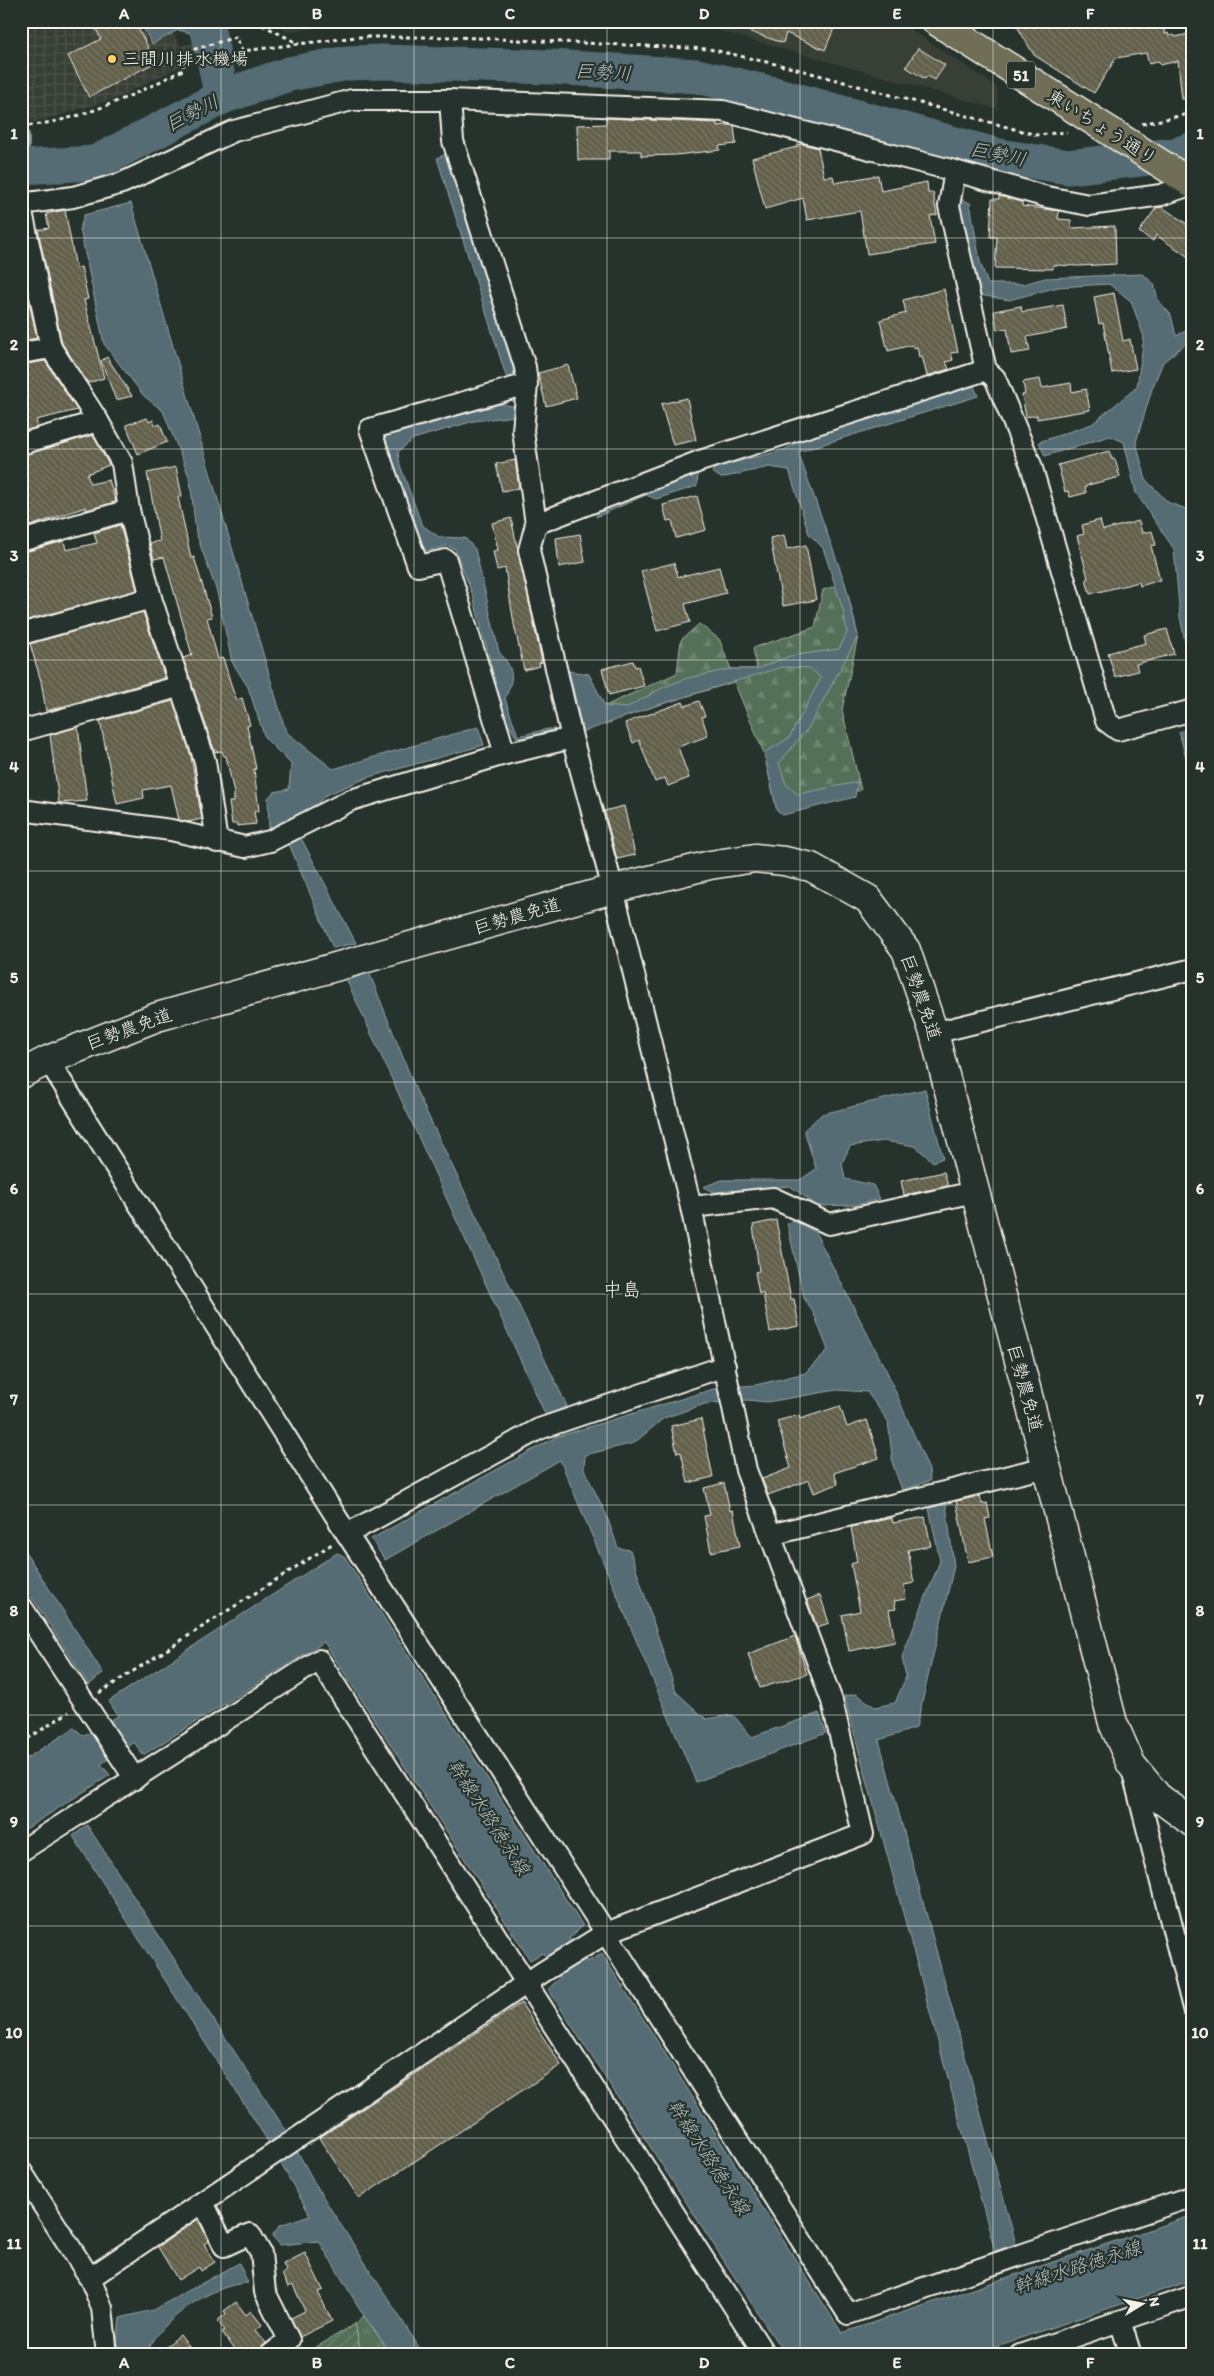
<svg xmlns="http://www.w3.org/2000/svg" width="1214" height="2376" font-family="Itim,'Klee One',sans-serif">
<defs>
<pattern id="industrial-grid" width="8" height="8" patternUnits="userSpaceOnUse" patternTransform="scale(1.25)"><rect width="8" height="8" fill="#384036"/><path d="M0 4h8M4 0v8" fill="none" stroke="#4c5349"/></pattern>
<pattern id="grass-tufts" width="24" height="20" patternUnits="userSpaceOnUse" patternTransform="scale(1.25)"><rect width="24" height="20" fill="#547058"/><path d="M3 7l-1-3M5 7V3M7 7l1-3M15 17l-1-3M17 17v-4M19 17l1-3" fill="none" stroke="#6d8570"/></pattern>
<pattern id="forest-firs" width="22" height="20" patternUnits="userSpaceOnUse" patternTransform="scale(1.25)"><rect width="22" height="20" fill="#547058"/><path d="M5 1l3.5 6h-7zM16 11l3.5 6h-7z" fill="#6d8570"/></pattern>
<pattern id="garden-furrows" width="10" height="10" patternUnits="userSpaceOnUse" patternTransform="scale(1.25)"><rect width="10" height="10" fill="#547058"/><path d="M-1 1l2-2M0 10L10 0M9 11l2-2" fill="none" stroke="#6d8570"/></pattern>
<pattern id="building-back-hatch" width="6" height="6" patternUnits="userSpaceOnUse" patternTransform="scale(1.25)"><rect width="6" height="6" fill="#625f4b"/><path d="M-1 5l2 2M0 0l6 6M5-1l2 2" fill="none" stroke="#797665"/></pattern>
</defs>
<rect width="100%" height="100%" fill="#26332d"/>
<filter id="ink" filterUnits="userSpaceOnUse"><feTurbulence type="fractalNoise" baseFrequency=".02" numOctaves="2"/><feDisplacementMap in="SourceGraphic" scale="10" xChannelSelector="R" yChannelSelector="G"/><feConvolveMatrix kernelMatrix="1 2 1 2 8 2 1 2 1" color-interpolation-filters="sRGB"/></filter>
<g filter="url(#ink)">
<g fill="#384036">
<polygon points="274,21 685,21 684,28 359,22 287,32"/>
<polygon points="714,21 898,21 997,87 998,109 713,29"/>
</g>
<polygon fill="url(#industrial-grid)" points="51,21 166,21 180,46 225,37 232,54 174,69 117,98 36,122 21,122 21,30"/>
<polygon fill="url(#grass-tufts)" stroke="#a4b0a0" points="364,2316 392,2355 363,2355 360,2350 355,2324"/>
<polygon fill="url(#forest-firs)" stroke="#a4b0a0" points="845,583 858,636 842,710 861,790 777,811 764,753 734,682 655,706 608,723 605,706 677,673 681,640 699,624 719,639 731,669 757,669 753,648 815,627 823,590"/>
<polygon fill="url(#garden-furrows)" stroke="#a4b0a0" points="355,2324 360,2350 363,2355 310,2355 308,2352"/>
<g fill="#556c74" stroke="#95a1a2">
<polygon points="144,21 221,21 225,37 195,44 190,33 178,30 152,44 141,23"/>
<polygon points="448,153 516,374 507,379 437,158"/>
<polygon points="959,198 970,203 980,262 988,284 1024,284 1045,278 1143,274 1154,284 1158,300 1171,315 1176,336 1193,327 1193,338 1163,362 1152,389 1136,442 1146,480 1169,503 1193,511 1193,679 1180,617 1174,549 1136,493 1124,442 1110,436 1045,456 1039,442 1092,424 1137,387 1144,337 1131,301 1109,284 1058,287 1009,300 979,295"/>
<polygon points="131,203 286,732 333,769 478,727 484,745 369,777 326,795 315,806 269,830 268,798 274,792 289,789 291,764 265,738 248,687 232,662 217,592 196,533 190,479 163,411 144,396 104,344 80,229 84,215"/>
<polygon points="973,384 978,396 798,452 845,583 858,636 809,727 779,763 786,784 797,794 858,782 855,797 783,815 777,811 764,753 789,738 821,678 810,668 782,667 655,706 583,732 569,671 589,674 605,706 626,708 664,687 688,678 731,669 757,669 790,656 839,649 847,633 844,613 823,548 809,534 789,470 769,467 721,478 712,472 716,467 784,450 813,433"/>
<path d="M500,404L519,407L516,416L474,421L413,439L398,452L400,465L422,525L439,537L465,538L475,549L499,652C515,670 514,678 505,699L518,736L548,729H555L518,740L505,719L473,596L455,549L447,546L427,551L420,546L381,437Z"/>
<polygon points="698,473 697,486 656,499 646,495 596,517 598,512"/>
<polygon points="1193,728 1193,784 1179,732"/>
<polygon points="301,838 356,943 333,948 289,844"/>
<polygon points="369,972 416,1090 567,1406 546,1416 347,981"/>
<polygon points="925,1089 943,1158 933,1162 915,1146 884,1141 850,1146 842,1163 845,1179 873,1185 880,1199 856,1205 818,1206 790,1186 714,1192 703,1187 722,1180 800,1180 816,1169 804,1130 822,1114"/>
<polygon points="795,1221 815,1232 888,1374 929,1470 930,1481 902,1490 893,1465 888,1421 867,1392 837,1390 767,1402 748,1400 705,1404 664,1418 634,1443 585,1455 584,1469 606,1514 618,1548 630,1550 676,1692 706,1719 733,1715 752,1737 819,1713 826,1733 696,1782 560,1460 385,1560 371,1539 556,1437 717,1388 756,1385 805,1373 828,1350 814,1314 804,1298 787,1223"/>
<polygon points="946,1504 954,1566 916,1728 879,1740 1016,2244 995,2251 844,1696 856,1694 875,1707 895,1703 906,1677 902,1657 940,1561 929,1508"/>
<polygon points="21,1545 103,1673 89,1685 21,1581"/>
<polygon points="337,1553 344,1556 583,1926 569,1938 587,1962 602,1954 842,2333 1193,2215 1193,2280 970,2355 785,2355 548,1989 560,1978 543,1953 530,1960 324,1642 143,1755 134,1742 101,1764 110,1775 21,1832 21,1762 74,1728 84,1736 118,1716 109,1701"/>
<polygon points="87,1825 288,2134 318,2189 424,2355 392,2355 364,2316 319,2241 280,2245 272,2236 280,2225 310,2215 269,2143 73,1836"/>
<path d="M239,2263L248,2283C212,2284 159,2320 146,2355H123L117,2344L120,2318L153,2310Z"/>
</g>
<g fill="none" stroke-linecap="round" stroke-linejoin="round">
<polyline stroke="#95a1a2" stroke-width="5.5" points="27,134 27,167"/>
<g stroke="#556c74" stroke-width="35">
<polyline points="206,21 222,97"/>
<polyline points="21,167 95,163 222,97 289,74 348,63 381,62 551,67 697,76 778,95 999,156 1068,167 1175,155 1193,149"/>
</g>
</g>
<g fill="url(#building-back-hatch)" stroke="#f4f1e8">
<polygon points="107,21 134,21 156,62 89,97 68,56 101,39 95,27"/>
<polygon points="728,21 837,21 825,50 786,33 783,43 727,24"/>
<polygon points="1014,21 1163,21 1165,34 1168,33 1169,36 1174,35 1175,37 1193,33 1193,99 1182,99 1178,61 1160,65 1159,61 1149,64 1146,53 1116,58 1094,93 1034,55"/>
<polygon points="918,48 945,65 935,80 927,76 925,79 906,67"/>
<polygon points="606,118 717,123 717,126 728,125 734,126 736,144 719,146 720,150 676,155 641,156 641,151 609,151 609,160 578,160 577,125 606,124"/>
<polygon points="802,144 818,148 824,177 833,176 835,183 878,175 881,191 927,182 928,193 933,193 937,215 930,216 935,244 867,254 860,211 807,220 803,198 765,209 752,158 797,147 797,145"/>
<polygon points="999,196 1022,202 1022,206 1059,211 1058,219 1071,220 1071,228 1115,226 1116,264 1079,266 1053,265 1053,269 995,268 997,237 990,237 992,199 999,199"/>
<polygon points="1162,207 1193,228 1193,260 1156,235 1153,241 1139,232 1156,208"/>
<polygon points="65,210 76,268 81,267 88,299 84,300 104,378 88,383 62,343 38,230 49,228 46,214"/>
<polygon points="21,265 37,338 21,341"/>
<polygon points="944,289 958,352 951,353 953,360 946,362 949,369 927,376 922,356 919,357 917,347 913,348 912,345 888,351 880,320 906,313 903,300"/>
<polygon points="1114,293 1123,341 1130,339 1136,369 1112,373 1103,323 1099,324 1094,297"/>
<polygon points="1063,305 1067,329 1027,337 1030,351 1011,354 1007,328 997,330 994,311 1021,306 1022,312"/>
<polygon points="107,357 132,396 116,400 101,361"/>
<polygon points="45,361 77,410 36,420 38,427 21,432 21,365"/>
<polygon points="568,365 577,398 546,406 538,373"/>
<polygon points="1040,379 1042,388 1071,383 1072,392 1086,389 1090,410 1037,419 1037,415 1026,417 1022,395 1025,394 1023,382"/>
<polygon points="687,398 696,440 673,445 661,404"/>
<polygon points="147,418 149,422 153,420 155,426 160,424 167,442 138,454 126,425"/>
<polygon points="93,435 109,465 87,474 90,484 109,480 116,502 86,510 86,507 21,529 21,456"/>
<polygon points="1109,451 1112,459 1115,459 1120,477 1088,485 1085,487 1086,493 1070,497 1068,491 1065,492 1058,465"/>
<polygon points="515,460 519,488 502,491 496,464"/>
<polygon points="176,467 182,496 178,497 191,558 194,557 212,617 207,618 218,659 223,658 233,691 237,700 242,698 250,725 247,726 256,769 254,769 259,811 254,811 256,824 237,826 237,824 232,824 229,802 234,802 234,793 226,756 224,756 222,751 215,752 183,658 192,655 164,557 154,559 150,543 160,541 147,473"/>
<polygon points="697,496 706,530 676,538 672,520 667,521 663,505"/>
<polygon points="511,518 542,662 539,663 540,666 524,670 514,624 505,568 497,570 493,551 498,550 492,523"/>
<polygon points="1100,520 1103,530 1139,521 1142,533 1152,531 1156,545 1151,546 1160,580 1140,586 1139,582 1090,594 1086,579 1088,578 1077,536 1084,534 1082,525"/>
<polygon points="120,525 137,590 23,621 21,553 64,541 66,550 97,543 94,533"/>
<polygon points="580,534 585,562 559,567 556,538"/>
<polygon points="784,535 787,549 806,545 816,600 783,606 770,538"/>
<polygon points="674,563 678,577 719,567 726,593 685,604 690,622 657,631 641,571"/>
<polygon points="143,612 165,678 46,711 41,681 30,644"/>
<polygon points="1167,629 1174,654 1136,664 1138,671 1115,677 1108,653 1146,643 1144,635"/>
<polygon points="633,661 635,667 638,666 644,686 609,695 602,669"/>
<polygon points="173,701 191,756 202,819 188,822 179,820 171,785 143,790 144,798 117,804 100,721"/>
<polygon points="699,701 705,716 702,717 708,736 678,747 689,778 668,786 665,778 655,782 639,740 633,743 625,723 683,702 685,706"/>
<polygon points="78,727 87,801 59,803 50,735"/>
<polygon points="624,806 635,855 617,859 604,811"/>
<polygon points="944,1172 948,1186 904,1195 901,1181"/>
<polygon points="776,1220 791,1299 794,1299 799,1326 770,1332 763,1293 759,1294 755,1272 759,1271 753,1225"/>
<polygon points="840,1406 847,1427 867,1420 879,1458 834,1473 838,1484 814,1493 809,1480 768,1495 762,1479 791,1468 777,1421 799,1415 800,1419"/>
<polygon points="701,1419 713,1477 688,1483 681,1452 677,1453 671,1426"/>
<polygon points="724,1483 730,1511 733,1510 740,1546 711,1552 704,1516 710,1515 704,1488"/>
<polygon points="980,1496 982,1504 987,1503 990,1518 985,1519 993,1557 968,1562 956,1501"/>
<polygon points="925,1517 931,1546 908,1550 914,1583 904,1585 906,1599 894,1601 896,1609 889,1610 895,1642 849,1651 842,1615 860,1611 851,1564 857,1562 851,1527 892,1518 893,1523"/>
<polygon points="820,1595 829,1623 817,1627 807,1600"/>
<polygon points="795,1636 807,1674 760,1688 748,1654"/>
<polygon points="521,2003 561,2065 359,2198 319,2138"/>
<polygon points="198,2219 209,2241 204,2244 215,2262 201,2271 199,2267 178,2280 158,2247"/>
<polygon points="305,2253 323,2290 318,2292 332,2321 300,2337 291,2318 305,2311 293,2285 288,2287 282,2274 286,2271 283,2264"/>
<polygon points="236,2302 246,2315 251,2311 262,2325 255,2330 266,2343 256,2355 239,2355 222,2332 225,2330 217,2321 226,2314 224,2311"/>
<polygon points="180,2335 195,2355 156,2355"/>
</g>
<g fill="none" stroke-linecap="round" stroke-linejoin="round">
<defs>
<g id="street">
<polyline points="450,100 453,141 525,367 527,384 523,431 536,524"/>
<polyline points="955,171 949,206 986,370 995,378 1031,465 1106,721 1118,730 1193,710"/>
<polyline points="21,204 73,197 122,183 234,131 352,100 450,100 723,111 955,171 1047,197 1089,205 1161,195 1193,184"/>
<polyline points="21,207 51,348 98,421 122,463 129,510 151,598 205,761 217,842"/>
<polyline points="21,353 51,348"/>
<polyline points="21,444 98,421"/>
<polyline points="21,541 129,510"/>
<polyline points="21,634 151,598"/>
<polyline points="21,731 181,686"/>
<polyline points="505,754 446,560 418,566 370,429 527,384"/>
<polyline points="21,810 171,830 245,847 270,841 351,800 505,754 572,738"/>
<polyline points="934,1033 1193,969"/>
<polyline points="48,1060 347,1534 606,1933 848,2314 1193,2196"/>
<polyline points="691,1207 773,1198 829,1224 974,1192"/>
<polyline points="347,1534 539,1429 725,1366"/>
<polyline points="770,1535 1046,1467"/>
<polyline points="21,1606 135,1779"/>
<polyline points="1132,1769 1193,2008"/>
<polyline points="21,1851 319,1660 765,2355"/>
<polyline points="21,2171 90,2278 102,2308 107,2355"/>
<polyline points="203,2202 224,2246 250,2234 261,2253 265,2292 289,2340 270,2355"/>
<polyline points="90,2278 543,1972 606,1933 863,1834 832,1701 746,1470 691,1207 613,889 572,738 529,550 536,524 700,461 986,370"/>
<polyline points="1120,2321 1131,2355"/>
<polyline points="1020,2355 1193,2296"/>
</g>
<polyline id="secondary" points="21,1074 48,1060 157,1017 613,889 710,865 755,858 784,861 811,867 868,899 906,950 934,1033 1113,1723 1131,1764 1158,1797 1193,1823"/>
<polyline id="primary" points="936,21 1193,184"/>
</defs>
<use href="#street" stroke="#f4f1e8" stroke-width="24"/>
<use href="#secondary" stroke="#f4f1e8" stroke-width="31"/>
<use href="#primary" stroke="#f4f1e8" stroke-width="31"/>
<g stroke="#f4f1e8" stroke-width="3" stroke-dasharray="4 4" stroke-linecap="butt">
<polyline points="255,21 299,44"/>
<polyline points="1142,124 1193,113"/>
<path d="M21,126C77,123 134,95 183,70L185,52L236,37L242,51L356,37H456L709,49L793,68L1036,135L1067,132"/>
<polyline points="99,1693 332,1544"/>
<polyline points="21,1743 69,1712"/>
</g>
<use href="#street" stroke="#26332d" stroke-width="20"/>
<use href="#secondary" stroke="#26332d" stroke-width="28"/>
<use href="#primary" stroke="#716e59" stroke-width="28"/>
</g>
</g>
<path fill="none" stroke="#f4f1e8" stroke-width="1" stroke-opacity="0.55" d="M221,21V2355M414,21V2355M607,21V2355M800,21V2355M993,21V2355M21,238H1193M21,449H1193M21,660H1193M21,871H1193M21,1082H1193M21,1294H1193M21,1505H1193M21,1715H1193M21,1926H1193M21,2138H1193"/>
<circle fill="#ffd166" stroke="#26332d" stroke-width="2" cx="112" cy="59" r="5"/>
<g text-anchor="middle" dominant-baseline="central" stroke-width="4.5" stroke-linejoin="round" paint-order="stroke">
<rect fill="#26332d" stroke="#b6b8b0" stroke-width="1" x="1007" y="61.5" width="28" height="27" rx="4"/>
<g font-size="16" font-weight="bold" fill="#f4f1e8">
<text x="1021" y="75">51</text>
</g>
<g font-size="18" fill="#f4f1e8" stroke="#26332d" text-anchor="start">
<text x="122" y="59">三間川排水機場</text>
</g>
<g font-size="18" fill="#f4f1e8" stroke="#26332d">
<text transform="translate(1102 127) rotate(32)">東いちょう通り</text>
<text transform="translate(517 916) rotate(-16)">巨勢農免道</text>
<text transform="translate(921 997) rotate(71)">巨勢農免道</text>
<text transform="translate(129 1029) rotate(-20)">巨勢農免道</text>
<text transform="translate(1025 1388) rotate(75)">巨勢農免道</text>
</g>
<g font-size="19" font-style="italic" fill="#b4bcba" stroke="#26332d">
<text transform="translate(603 72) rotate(3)">巨勢川</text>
<text transform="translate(192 113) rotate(-27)">巨勢川</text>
<text transform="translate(998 154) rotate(12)">巨勢川</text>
<text transform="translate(489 1817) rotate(57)">幹線水路徳永線</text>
<text transform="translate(709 2157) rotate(57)">幹線水路徳永線</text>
<text transform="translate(1077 2267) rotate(-18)">幹線水路徳永線</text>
</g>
<g font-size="19" fill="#f4f1e8" stroke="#26332d">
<text x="622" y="1289">中島</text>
</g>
</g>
<rect width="1214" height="2376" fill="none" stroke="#26332d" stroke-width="55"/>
<g transform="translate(1142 2304) rotate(80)" stroke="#26332d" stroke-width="4" paint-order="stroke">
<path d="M0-4L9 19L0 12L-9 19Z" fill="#f4f1e8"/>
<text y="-8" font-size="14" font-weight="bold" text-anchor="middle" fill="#f4f1e8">N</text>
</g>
<rect x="28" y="28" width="1158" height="2320" fill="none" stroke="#f4f1e8" stroke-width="2"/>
<g font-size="16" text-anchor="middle" font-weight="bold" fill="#f4f1e8">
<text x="124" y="19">A</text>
<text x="317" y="19">B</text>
<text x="510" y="19">C</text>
<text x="704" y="19">D</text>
<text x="897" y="19">E</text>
<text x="1090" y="19">F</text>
<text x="14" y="139">1</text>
<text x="1200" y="139">1</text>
<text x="14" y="350">2</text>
<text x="1200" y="350">2</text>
<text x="14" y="561">3</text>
<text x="1200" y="561">3</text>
<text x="14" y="772">4</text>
<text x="1200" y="772">4</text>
<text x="14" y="983">5</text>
<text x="1200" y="983">5</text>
<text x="14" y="1194">6</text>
<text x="1200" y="1194">6</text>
<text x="14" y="1405">7</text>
<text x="1200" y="1405">7</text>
<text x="14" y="1616">8</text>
<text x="1200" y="1616">8</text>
<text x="14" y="1827">9</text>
<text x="1200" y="1827">9</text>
<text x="14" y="2038">10</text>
<text x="1200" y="2038">10</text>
<text x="14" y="2249">11</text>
<text x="1200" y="2249">11</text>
<text x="124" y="2368">A</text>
<text x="317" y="2368">B</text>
<text x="510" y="2368">C</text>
<text x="704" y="2368">D</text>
<text x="897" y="2368">E</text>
<text x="1090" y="2368">F</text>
</g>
</svg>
